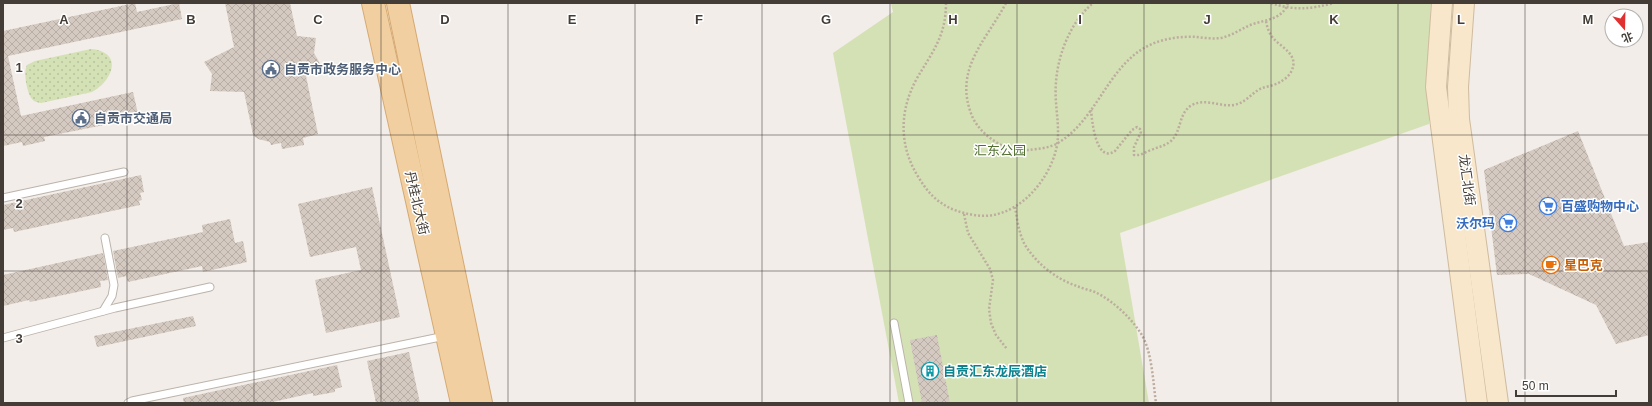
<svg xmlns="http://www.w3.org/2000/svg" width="1652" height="406" font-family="Arial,'Noto Sans SC',sans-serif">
<defs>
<pattern id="grass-dots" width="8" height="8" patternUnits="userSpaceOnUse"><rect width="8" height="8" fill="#d4e1b5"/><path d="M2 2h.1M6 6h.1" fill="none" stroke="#b7c29c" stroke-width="1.8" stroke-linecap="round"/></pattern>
<pattern id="building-cross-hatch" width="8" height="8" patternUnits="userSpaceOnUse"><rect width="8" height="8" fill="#d5cac1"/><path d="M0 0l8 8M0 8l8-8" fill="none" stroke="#b8aea6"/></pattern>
</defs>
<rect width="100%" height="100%" fill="#f2ede8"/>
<path fill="url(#grass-dots)" d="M91,49C124,52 113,81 92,92L41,103C37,102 34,102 32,99C27,93 23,72 27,65L35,61Z"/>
<polygon fill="#d4e1b5" points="891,3 1431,3 1430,30 1429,124 1120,233 1149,403 899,403 833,53 893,12"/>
<g fill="url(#building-cross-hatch)">
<polygon points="135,3 137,12 179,3 182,19 8,56 21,116 133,92 139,118 44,137 45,141 23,146 22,142 3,146 3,31"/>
<polygon points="225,3 290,3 297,36 316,38 314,53 322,67 306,76 318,134 303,138 304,145 282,149 281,143 271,145 270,142 258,139 253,135 252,130 244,92 210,91 212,74 204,62 234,47"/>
<polygon points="1578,131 1624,246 1649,242 1649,335 1616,344 1596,305 1529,274 1497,275 1484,170"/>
<polygon points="141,175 144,192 140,193 142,200 139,201 140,205 14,232 13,228 3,230 3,205"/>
<polygon points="372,187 400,317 326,333 315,280 361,270 356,247 310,257 298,204"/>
<polygon points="230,219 235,243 243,241 247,262 203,272 202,266 128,282 126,276 118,278 113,251 203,232 202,225"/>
<polygon points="103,253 108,280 100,281 101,287 30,302 29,300 3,306 3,275"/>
<polygon points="193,316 196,326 97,347 94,336"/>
<polygon points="937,335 950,403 922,403 910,340"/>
<polygon points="409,352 420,403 376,403 367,361"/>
<polygon points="337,365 342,387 335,389 335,392 313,396 313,393 268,403 184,403 183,398"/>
</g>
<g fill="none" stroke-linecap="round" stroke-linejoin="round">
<defs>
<g id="lane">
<polyline points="3,198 124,172"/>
<polyline points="103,311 112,296 114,285 105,238"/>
<polyline points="894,323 909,403"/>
<polyline points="3,338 115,308 210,287"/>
<polyline points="128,403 132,401 445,336"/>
</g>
<g id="secondary">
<polyline points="1442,3 1436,87 1477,403"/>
<polyline points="1464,3 1458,87 1459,119 1498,403"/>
</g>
<g id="primary">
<polyline points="373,3 462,403"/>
<polyline points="398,3 481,403"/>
</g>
</defs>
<use href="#lane" stroke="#bcb3ab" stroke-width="9"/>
<use href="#secondary" stroke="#cfbb9e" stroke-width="22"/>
<use href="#primary" stroke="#d5a972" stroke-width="24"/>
<g stroke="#bcad9e" stroke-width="2.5" stroke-dasharray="2 2" stroke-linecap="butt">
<path d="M946,3C946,37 932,52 916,80C899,112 899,147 919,178C932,200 948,211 974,215C1013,222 1047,185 1056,150C1060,134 1057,118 1056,102C1053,67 1066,26 1093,3"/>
<path d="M1006,3C986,41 953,69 972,116C978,130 992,141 1005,147C1012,150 1021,150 1029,150C1037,149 1050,148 1058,143C1099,118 1108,63 1152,44C1166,38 1183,36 1197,37C1205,38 1213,39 1221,38C1230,36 1238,31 1246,27C1261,19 1282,22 1288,3"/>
<path d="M1271,3C1295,11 1310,9 1334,3"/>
<path d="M1091,110C1092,121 1096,164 1115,151L1132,130L1137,127L1140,129L1141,132L1134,147V155C1141,156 1145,152 1151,150C1158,147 1165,146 1171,141C1182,131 1178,113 1192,105C1206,98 1220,107 1234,105C1245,103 1251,94 1260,89C1266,86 1274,86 1280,82C1284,80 1289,76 1291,72C1300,55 1282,48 1273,38C1269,33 1267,27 1266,21"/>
<path d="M1015,207C1017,219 1019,234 1025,245C1037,264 1056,279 1077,286C1083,289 1091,290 1097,293C1114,302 1129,316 1140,332C1152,349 1153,382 1156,403"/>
<polyline points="964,214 968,233 990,269 993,280 989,309 991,323 996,335 1007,349"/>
</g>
<use href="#lane" stroke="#fff" stroke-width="7"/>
<use href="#secondary" stroke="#f8e7cb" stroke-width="20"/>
<use href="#primary" stroke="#f2cfa0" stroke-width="22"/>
</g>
<path fill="none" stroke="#443d37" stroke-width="1" stroke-opacity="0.55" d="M127,3V403M254,3V403M381,3V403M508,3V403M635,3V403M762,3V403M890,3V403M1017,3V403M1144,3V403M1271,3V403M1398,3V403M1525,3V403M3,135H1649M3,271H1649"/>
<defs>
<symbol id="civic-ring" viewBox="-11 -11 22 22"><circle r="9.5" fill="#fff" stroke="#5c6f8a" stroke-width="1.5"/><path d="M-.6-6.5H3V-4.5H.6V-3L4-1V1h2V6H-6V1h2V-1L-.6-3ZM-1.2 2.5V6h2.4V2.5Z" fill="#5c6f8a"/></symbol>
<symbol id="supermarket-ring" viewBox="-11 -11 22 22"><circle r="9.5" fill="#fff" stroke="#3f7fe0" stroke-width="1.5"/><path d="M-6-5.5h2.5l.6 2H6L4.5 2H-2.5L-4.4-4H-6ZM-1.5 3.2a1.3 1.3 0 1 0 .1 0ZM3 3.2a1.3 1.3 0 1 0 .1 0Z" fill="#3f7fe0"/></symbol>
<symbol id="cafe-ring" viewBox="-11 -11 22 22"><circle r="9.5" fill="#fff" stroke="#e8710a" stroke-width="1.5"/><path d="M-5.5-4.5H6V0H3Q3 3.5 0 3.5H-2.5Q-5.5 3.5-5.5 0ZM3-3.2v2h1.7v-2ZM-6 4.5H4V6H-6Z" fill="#e8710a"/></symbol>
<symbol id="building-ring" viewBox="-11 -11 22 22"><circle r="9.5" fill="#fff" stroke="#0f9aa8" stroke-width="1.5"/><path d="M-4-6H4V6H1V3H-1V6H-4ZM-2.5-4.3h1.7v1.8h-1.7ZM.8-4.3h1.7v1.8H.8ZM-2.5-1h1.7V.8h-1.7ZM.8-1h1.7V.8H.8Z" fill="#0f9aa8"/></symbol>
</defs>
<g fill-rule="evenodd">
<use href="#civic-ring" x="261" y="59" width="20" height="20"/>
<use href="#civic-ring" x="71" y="108" width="20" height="20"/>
<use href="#supermarket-ring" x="1538" y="196" width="20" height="20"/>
<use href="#supermarket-ring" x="1498" y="213" width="20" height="20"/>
<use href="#cafe-ring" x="1541" y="255" width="20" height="20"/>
<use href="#building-ring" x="920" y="361" width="20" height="20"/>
</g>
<g text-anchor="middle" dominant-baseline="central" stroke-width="3" stroke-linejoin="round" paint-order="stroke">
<g font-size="13" font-weight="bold" fill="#4e5e75" stroke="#fff" text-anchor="start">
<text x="284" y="69">自贡市政务服务中心</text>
<text x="94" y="118">自贡市交通局</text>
</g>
<g font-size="13" fill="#526f32" stroke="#fff">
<text x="1000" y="150">汇东公园</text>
</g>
<g font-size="13" fill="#443d37" stroke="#fff">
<text transform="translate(1467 180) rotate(82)">龙汇北街</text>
<text transform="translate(417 203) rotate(77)">丹桂北大街</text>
</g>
<g font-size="13" font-weight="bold" fill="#366cbe" stroke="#fff" text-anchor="start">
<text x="1561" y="206">百盛购物中心</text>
<text x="1495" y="223" text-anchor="end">沃尔玛</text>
</g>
<g font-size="13" font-weight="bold" fill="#c56008" stroke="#fff" text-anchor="start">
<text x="1564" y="265">星巴克</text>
</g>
<g font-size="13" font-weight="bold" fill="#0d838f" stroke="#fff" text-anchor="start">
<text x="943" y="371">自贡汇东龙辰酒店</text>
</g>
</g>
<g font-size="13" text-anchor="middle" font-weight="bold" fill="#443d37" stroke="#fff" stroke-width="3" stroke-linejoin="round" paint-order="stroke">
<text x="64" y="24">A</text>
<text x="191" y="24">B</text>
<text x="318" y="24">C</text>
<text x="445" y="24">D</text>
<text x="572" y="24">E</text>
<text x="699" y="24">F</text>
<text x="826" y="24">G</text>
<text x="953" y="24">H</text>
<text x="1080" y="24">I</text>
<text x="1207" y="24">J</text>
<text x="1334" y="24">K</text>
<text x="1461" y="24">L</text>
<text x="1588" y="24">M</text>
<text x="19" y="72">1</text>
<text x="19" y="208">2</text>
<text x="19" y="343">3</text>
</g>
<rect width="1652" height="406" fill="none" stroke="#443d37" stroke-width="8"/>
<g transform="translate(1624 28) rotate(160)"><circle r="19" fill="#ffffff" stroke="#b4b1af"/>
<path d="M0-3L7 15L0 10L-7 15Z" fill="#e03130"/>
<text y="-6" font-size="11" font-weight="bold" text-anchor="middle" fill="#443d37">北</text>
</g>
<path d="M1516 390v6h100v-6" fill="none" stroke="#443d37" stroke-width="2"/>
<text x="1522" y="390" font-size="12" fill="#443d37" stroke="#ffffff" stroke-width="3" paint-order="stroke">50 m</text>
</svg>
